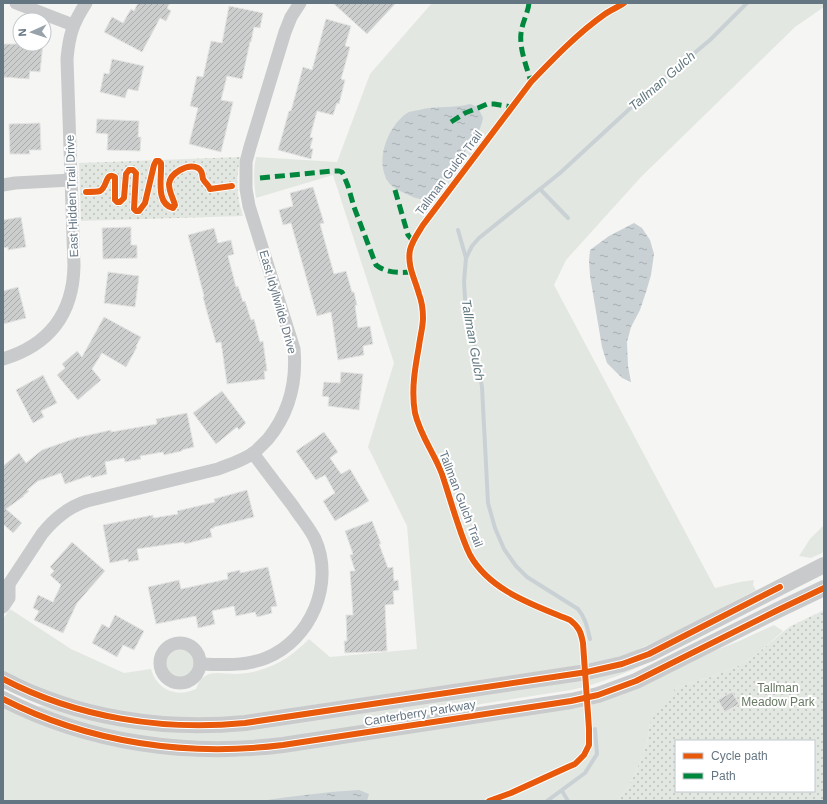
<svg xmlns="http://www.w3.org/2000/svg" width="827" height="804" font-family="Helvetica,sans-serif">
<defs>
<pattern id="park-dots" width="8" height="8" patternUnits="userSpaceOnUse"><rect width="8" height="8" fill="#e3e7e1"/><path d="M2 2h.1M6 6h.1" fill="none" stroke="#bcc0bc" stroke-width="1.8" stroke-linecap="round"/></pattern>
<pattern id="water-ripples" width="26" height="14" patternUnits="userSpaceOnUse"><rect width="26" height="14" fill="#c9d1d4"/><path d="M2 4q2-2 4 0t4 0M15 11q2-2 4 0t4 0" fill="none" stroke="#a7aeb1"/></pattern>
<pattern id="building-hatch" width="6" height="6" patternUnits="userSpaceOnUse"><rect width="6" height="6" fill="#cccdcd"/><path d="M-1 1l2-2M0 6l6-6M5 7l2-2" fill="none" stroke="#a9abac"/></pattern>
</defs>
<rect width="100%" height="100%" fill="#f5f5f3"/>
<g fill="#e3e7e1">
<path d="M432,3H824V7L795,27L641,177L566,260L554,285L715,588L740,582L754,580L753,585L756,590L676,632L635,651L618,657L583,665L239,716L215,718H168L120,712L58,695L3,671V619L10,609L71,649L124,673L151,669C157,690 176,698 196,689C198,684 200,679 205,676C213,671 226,674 235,674C243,674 252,673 260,670C279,665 295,653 309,639L330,657L417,649L407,526L368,447L394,363L333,175L256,198C254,184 253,171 256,157L337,162L370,74Z"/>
<polygon points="824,525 824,552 811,558 799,556 810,539"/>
<polygon points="774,625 783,631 757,654 738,666 714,676 688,684 675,689 650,723 647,743 636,772 627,789 617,801 3,801 3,707 223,756 238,757 272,754 469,724 688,661 737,642"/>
<circle cx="180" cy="663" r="15"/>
<path d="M662,656C631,671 604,683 571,690L430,712L384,723L274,742L192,744L91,728L38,707L40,706H42L111,722L160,729Z"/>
</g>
<g fill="url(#park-dots)" fill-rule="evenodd">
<path d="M240,157C236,180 236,194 243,216L81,221L79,163Z"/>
<path d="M824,610V801H617L627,789L636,772L647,743L650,723L656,713L675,689L688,684L714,676L738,666L757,654L789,627ZM676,741H814V791H676Z"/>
</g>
<g fill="url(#water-ripples)">
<path d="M470,104C478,106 480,111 483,118C482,123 480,129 478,133C476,136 473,139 471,142C465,151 460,160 455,168C449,177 432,198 421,199C416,199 409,195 404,193C399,190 393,188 389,183C374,162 387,127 407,113C410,111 415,111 419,110C436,105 453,109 470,104Z"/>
<polygon points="634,223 642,228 650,240 654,254 651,275 646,292 640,310 631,327 627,342 628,366 631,382 622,378 607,363 602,347 590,276 589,261 590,250 609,236"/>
<path d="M359,790L369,794L367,801H260C293,796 325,792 359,790Z"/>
</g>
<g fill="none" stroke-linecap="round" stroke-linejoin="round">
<g stroke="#c9d1d4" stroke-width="4">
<polyline points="540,189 568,218"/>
<polyline points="458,230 466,258"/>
<path d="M590,639C587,627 586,619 578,609L527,577L516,566L504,549L495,528L488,503L482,387L475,348L466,314L464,282L466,258L472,246L479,238L560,173L649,91L710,40L747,3"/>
<polyline points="562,791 568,801"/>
<polyline points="547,801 585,773 597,754 595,729"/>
</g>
</g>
<g fill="url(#building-hatch)" stroke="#e4e4e3">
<polygon points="138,3 170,3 167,8 171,11 166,21 160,18 142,52 104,32 112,17 123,23 131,9 134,11"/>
<polygon points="333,3 396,3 367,34"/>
<polygon points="229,6 263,13 260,28 254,27 251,42 250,42 242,79 227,76 221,100 233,102 221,152 189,144 198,108 190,106 197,76 203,77 211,41 222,43"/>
<polygon points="326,19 351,26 345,46 350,47 341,79 345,80 339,104 337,103 333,115 317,111 310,137 313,138 310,148 313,149 311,159 278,150 289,111 291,111 303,67 312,70"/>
<polygon points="3,44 43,44 40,72 30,71 29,79 3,77"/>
<polygon points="112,59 144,66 138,91 128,89 125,98 100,92 104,73 109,74"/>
<polygon points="97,119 139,121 138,137 141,137 140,151 107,150 108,134 96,133"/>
<polygon points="40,123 41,150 29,150 30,154 10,154 9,124"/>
<polygon points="313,187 324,223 320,224 334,274 346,271 352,292 354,292 357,305 355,305 358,328 370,326 373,344 363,346 364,355 338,360 331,312 317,316 291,223 283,225 279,210 293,206 290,193"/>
<polygon points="21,217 26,247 8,250 8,247 3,248 3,220"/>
<polygon points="131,227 131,245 137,245 137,258 103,259 102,228"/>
<polygon points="214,228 218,243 231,240 234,254 228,256 236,287 238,286 243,302 245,301 251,320 254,319 260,342 263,341 267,371 264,371 265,379 227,384 221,342 216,343 207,312 203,297 204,296 188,235"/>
<polygon points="108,272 139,276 135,307 104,303"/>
<polygon points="18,287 26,318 3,324 3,291"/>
<polygon points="104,317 141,337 136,346 137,347 126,367 102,353 92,369 101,380 78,400 57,375 65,368 62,364 77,351 82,357"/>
<polygon points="341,372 363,374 359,410 328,406 329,397 322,396 324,382 340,383"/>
<polygon points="43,375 57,403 41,411 44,417 33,423 16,390"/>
<polygon points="222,391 246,423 239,430 237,427 216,444 193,413"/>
<polygon points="187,413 194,447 182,450 182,451 164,455 163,452 140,456 141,459 125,462 124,458 105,462 107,474 91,478 91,475 65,484 61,473 38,481 27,490 29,491 23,496 24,496 6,509 22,523 13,533 3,524 3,466 19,453 26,463 42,450 76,438 111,430 111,432 157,424 156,419"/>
<polygon points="324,432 338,452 330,458 341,474 350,469 369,501 335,521 323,501 335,493 325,475 316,480 296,451"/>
<polygon points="247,490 254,517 214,527 214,528 210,529 212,537 185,544 184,542 137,549 139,560 128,562 128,559 110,563 103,525 153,515 153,518 178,514 177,511 215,502 214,499"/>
<polygon points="372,521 381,544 379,544 388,568 393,567 394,581 398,580 399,590 393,591 394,604 385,605 387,651 345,653 344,641 347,641 346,615 353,615 350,571 355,571 350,555 353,554 345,531"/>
<polygon points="72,542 105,571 77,603 63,633 34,620 39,611 33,608 38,595 53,602 61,585 50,575 54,571 50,567"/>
<polygon points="268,567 277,606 271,607 272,613 257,617 255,612 236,616 234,606 212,611 215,624 198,628 196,616 156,624 148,587 179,580 181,589 228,579 227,573 240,570 240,573"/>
<polygon points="115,615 144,631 134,650 123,645 117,657 92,643 102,624 109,628"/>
<polygon points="732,692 739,704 725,712 718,700"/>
</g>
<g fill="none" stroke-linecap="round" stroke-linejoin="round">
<g stroke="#c9cacb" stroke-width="13">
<polyline points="16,3 73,25"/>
<polyline points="3,185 15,183 71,180"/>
<path d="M3,359C49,345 73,314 74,266L67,59C69,35 73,23 86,3"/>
<path d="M3,587L9,584L42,534C54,519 68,507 87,501L218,469C231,464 244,460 255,452C259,448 264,443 268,439C289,413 297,382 294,349L249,206L246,189V162L250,147L285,32L291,17L300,3"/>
<polyline points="3,607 9,598 9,584"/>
<circle cx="180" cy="663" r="20"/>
<path d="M200,664C222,665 246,666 266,658C311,640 335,583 315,539C309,527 300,517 293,506C280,489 266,471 253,453"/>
</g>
<g stroke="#c9cacb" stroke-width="16">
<path d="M3,679C78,718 162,731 245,723L587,672L622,664L649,654L824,565"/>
<path d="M3,699C89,743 187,757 283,745L571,701L598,695L636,681L778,610L824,588"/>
</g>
<g stroke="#00873e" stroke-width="5" stroke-dasharray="10 5" stroke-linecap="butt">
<path d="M529,3C528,13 522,23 521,33C519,48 527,68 531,82"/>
<polyline points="451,122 465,113 478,108 487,104 494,104 512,107"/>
<path d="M260,178L333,171H339L342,172L344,176L348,186L354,207L376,265C386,273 399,273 411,272"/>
<polyline points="395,190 408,235 413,241"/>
</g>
<defs>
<g id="cycleway">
<path d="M86,192C90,192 96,192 100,191C108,187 105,171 115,177V200L117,202H120L124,198L126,174L129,170H133L136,173L134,209L136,211H139L145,203L154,165L156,161H159L161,163C162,176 155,204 173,208L175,205C173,198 169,192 169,184C170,173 188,163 198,168C203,171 202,175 203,179C205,183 209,185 210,189L232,186"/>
<path d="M3,679C78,718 162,731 245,723L587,672L622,664L649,654L780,587"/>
<path d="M3,699C89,743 187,757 283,745L571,701L598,695L636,681L778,610L824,588"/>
<path d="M489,801L511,793L568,767L575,764L584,755L589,745V729L583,643C581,632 579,627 570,620C534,605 490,591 470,555C464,543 460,530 456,518C451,503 447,489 442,474C434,453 420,435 415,413C411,390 415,368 419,346C420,337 423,327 423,318C423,310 422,302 419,294C415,279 407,266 410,250C412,241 418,233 423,225L531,82C554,58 578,33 605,14C611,10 618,7 624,3"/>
</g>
</defs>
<use href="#cycleway" stroke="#fff" stroke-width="8"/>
<use href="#cycleway" stroke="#e8590c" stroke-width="6"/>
</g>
<g text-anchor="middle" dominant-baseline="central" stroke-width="4" stroke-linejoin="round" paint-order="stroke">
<g font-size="12" fill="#657683" stroke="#fff">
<text transform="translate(449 173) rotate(-53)">Tallman Gulch Trail</text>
<text transform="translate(72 196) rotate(-92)">East Hidden Trail Drive</text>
<text transform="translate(278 302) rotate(74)">East Idyllwilde Drive</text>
<text transform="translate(461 499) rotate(69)">Tallman Gulch Trail</text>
<text transform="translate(420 713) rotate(-9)">Canterberry Parkway</text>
</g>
<g font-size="12" fill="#697a64" stroke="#fff">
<text x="778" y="688">Tallman<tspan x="778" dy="14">Meadow Park</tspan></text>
</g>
<g font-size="13" font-style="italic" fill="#61787f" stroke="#fff">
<text transform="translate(662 81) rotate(-41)">Tallman Gulch</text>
<text transform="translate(473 340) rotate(80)">Tallman Gulch</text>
</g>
</g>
<rect width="827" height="804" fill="none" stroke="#657683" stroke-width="8"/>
<rect x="675" y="740" width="140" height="52" fill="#ffffff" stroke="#c1c8cd"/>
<rect x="683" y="753" width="20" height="6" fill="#e8590c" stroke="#c1c8cd"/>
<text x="711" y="760" font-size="12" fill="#657683">Cycle path</text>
<rect x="683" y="773" width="20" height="6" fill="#00873e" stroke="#c1c8cd"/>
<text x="711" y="780" font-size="12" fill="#657683">Path</text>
<g transform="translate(32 32) rotate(267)"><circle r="19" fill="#ffffff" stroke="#c1c8cd"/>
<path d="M0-3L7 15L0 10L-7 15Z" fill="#97a2aa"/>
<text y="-6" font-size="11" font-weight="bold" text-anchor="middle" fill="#657683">N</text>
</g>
</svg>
